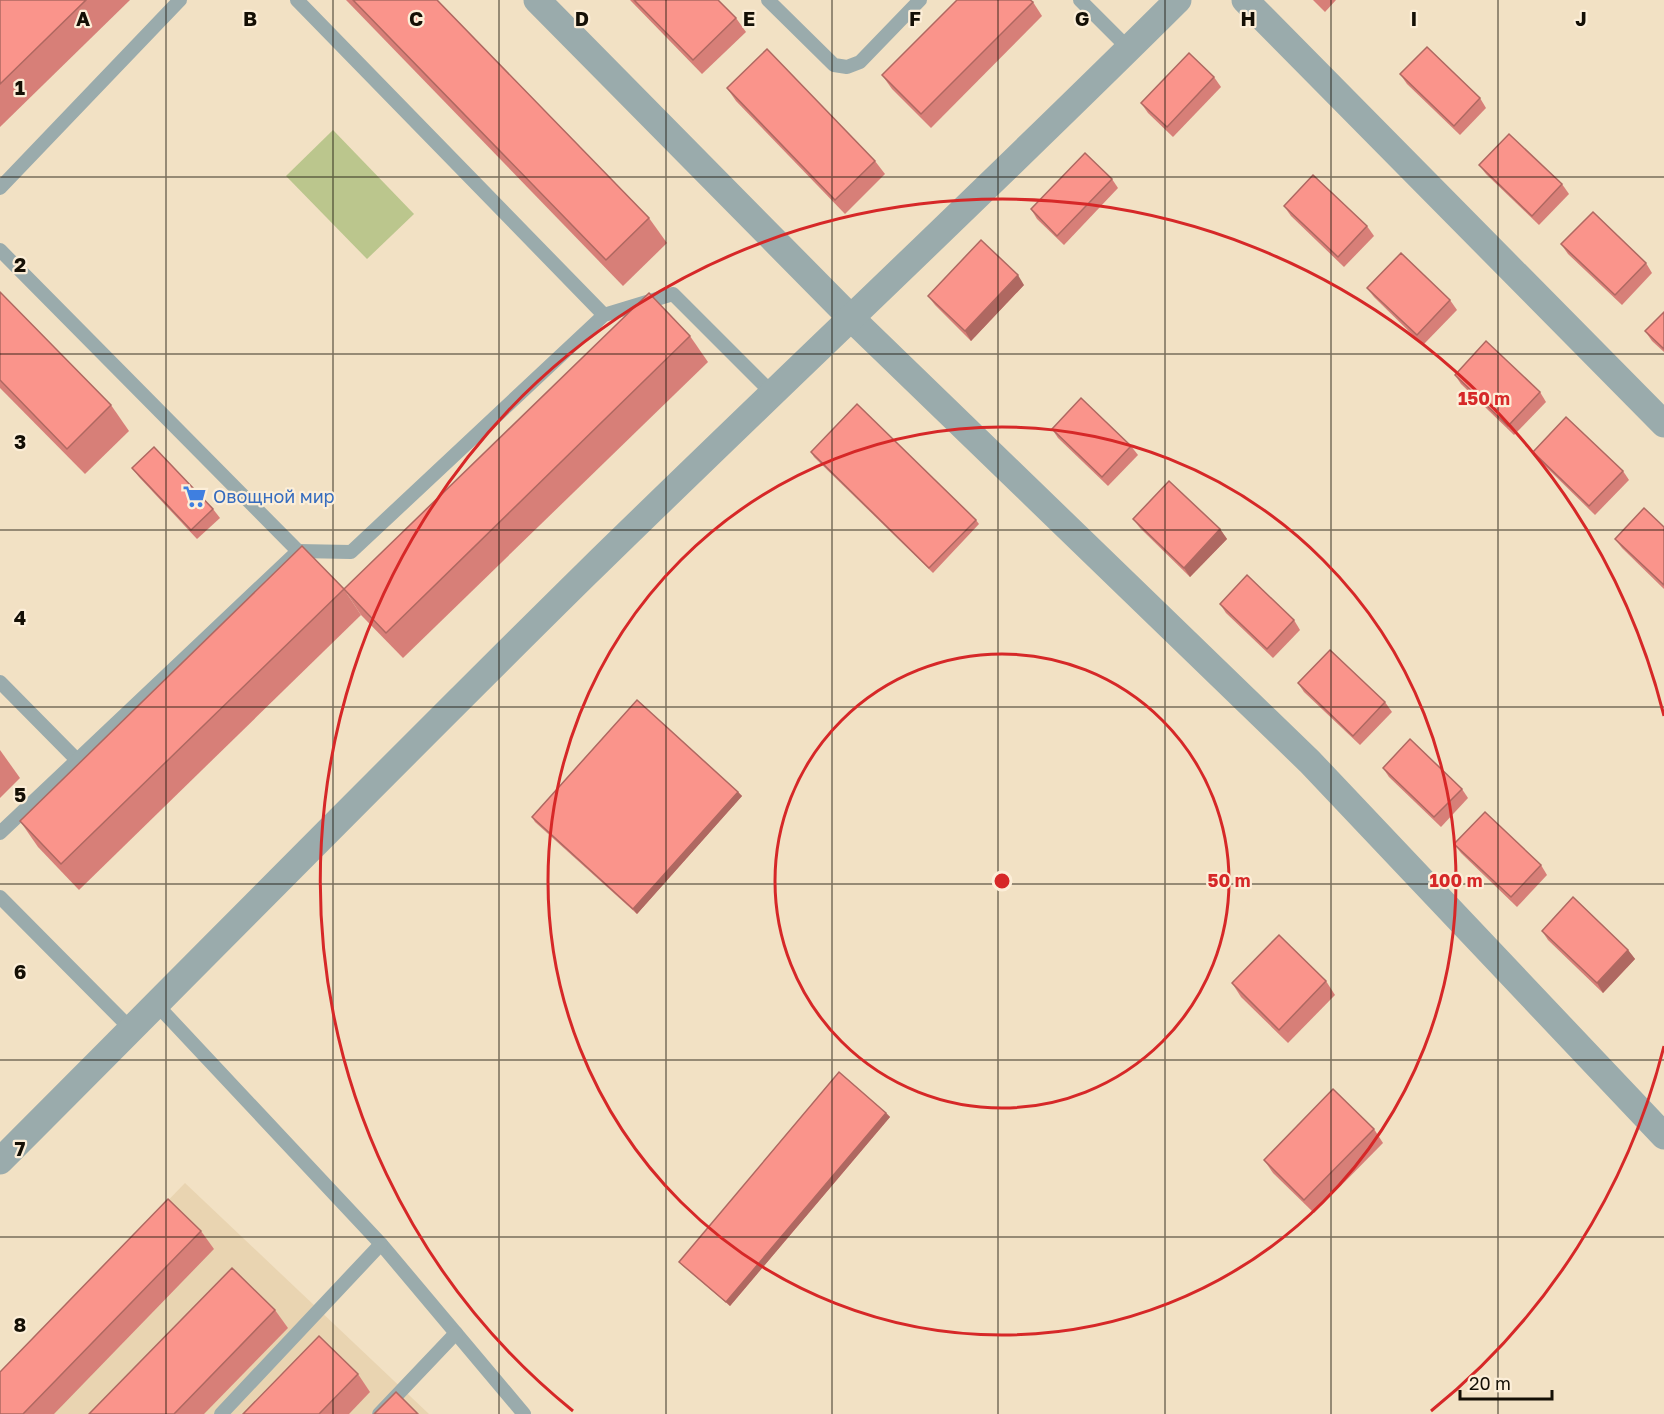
<svg xmlns="http://www.w3.org/2000/svg" width="1664" height="1414" font-family="'Golos Text',sans-serif">
<rect width="100%" height="100%" fill="#f2e1c4"/>
<polygon fill="#e9d4b1" points="185,1183 429,1414 0,1414 0,1373"/>
<polygon fill="#bbc68d" points="333,130 414,214 367,259 286,176"/>
<g fill="none" stroke-linecap="round" stroke-linejoin="round">
<g stroke="#9aabac" stroke-width="14">
<polyline points="297,0 604,315"/>
<polyline points="768,0 834,65 847,67 860,62 920,0"/>
<polyline points="1080,0 1129,49"/>
<polyline points="0,188 180,0"/>
<polyline points="0,250 298,551"/>
<polyline points="0,682 77,760"/>
<polyline points="0,833 298,551 351,552 604,315 673,294 772,393"/>
<polyline points="0,897 132,1030"/>
<polyline points="157,1005 381,1244 524,1414"/>
<polyline points="221,1414 381,1244"/>
<polyline points="379,1414 456,1333"/>
</g>
<g stroke="#9aabac" stroke-width="27">
<polyline points="537,0 850,317 1310,762 1664,1136"/>
<polyline points="1245,0 1664,424"/>
<path d="M0,1161C196,965 390,767 587,573C783,381 984,193 1178,0"/>
</g>
</g>
<g fill="#d77f78">
<polygon points="0,0 130,0 0,127"/>
<polygon points="346,0 437,0 649,218 667,243 623,286"/>
<polygon points="630,0 718,0 736,18 746,32 702,74"/>
<polygon points="1313,0 1336,0 1325,12"/>
<polygon points="1033,2 1042,16 931,128 892,89 882,75"/>
<polygon points="1400,74 1480,98 1486,108 1460,135 1407,84"/>
<polygon points="1214,77 1221,87 1173,137 1148,113 1141,103"/>
<polygon points="727,88 875,161 885,174 845,214 736,101"/>
<polygon points="1479,165 1562,184 1569,194 1539,225 1486,174"/>
<polygon points="1112,179 1118,188 1064,245 1037,219 1031,209"/>
<polygon points="1284,206 1367,226 1374,236 1344,267 1291,216"/>
<polygon points="1561,244 1646,263 1652,273 1622,305 1568,254"/>
<polygon points="1024,285 971,341 935,305 928,296"/>
<polygon points="1367,288 1450,300 1457,310 1423,345 1374,297"/>
<polygon points="0,292 111,405 129,431 85,474 0,388"/>
<polygon points="1664,312 1664,352 1652,341 1645,331"/>
<polygon points="690,336 708,362 403,658 361,615 344,589"/>
<polygon points="1455,375 1540,392 1546,402 1514,435 1461,384"/>
<polygon points="1052,429 1131,446 1138,455 1108,486 1058,438"/>
<polygon points="811,452 976,520 979,524 933,573 814,457"/>
<polygon points="1533,452 1623,471 1629,480 1595,515 1540,461"/>
<polygon points="132,468 213,509 220,518 197,539 139,477"/>
<polygon points="1133,519 1220,529 1227,539 1190,577 1140,528"/>
<polygon points="1664,527 1664,589 1622,548 1615,539"/>
<polygon points="344,589 361,615 79,890 38,847 20,821"/>
<polygon points="1220,604 1294,620 1300,630 1273,658 1226,613"/>
<polygon points="1298,683 1385,702 1392,712 1360,745 1304,692"/>
<polygon points="0,750 20,778 0,798"/>
<polygon points="1383,768 1462,789 1468,798 1441,827 1389,777"/>
<polygon points="738,792 742,796 637,914 535,822 532,817"/>
<polygon points="1454,844 1541,865 1547,875 1517,907 1461,853"/>
<polygon points="1542,931 1628,950 1635,959 1603,993 1548,940"/>
<polygon points="1326,981 1335,995 1288,1043 1241,997 1232,983"/>
<polygon points="886,1113 890,1117 730,1306 683,1266 679,1262"/>
<polygon points="1374,1129 1383,1143 1314,1213 1273,1173 1264,1160"/>
<polygon points="201,1231 214,1249 54,1414 0,1414"/>
<polygon points="275,1310 288,1328 204,1414 89,1414"/>
<polygon points="358,1374 370,1392 349,1414 243,1414"/>
</g>
<g fill="#af6861">
<polygon points="1018,275 1024,285 971,341 965,331"/>
<polygon points="1220,529 1227,539 1190,577 1184,568"/>
<polygon points="738,792 742,796 637,914 633,909"/>
<polygon points="1628,950 1635,959 1603,993 1597,983"/>
<polygon points="886,1113 890,1117 730,1306 726,1302"/>
</g>
<g fill="#fa948b" stroke="#af6861" stroke-width="1.5">
<polygon points="0,0 86,0 0,84"/>
<polygon points="353,0 437,0 649,218 606,260"/>
<polygon points="634,0 718,0 736,18 693,60"/>
<polygon points="957,0 1030,0 1033,2 921,114 882,75"/>
<polygon points="1427,47 1480,98 1454,126 1400,74"/>
<polygon points="767,49 875,161 835,200 727,88"/>
<polygon points="1189,53 1214,77 1167,127 1141,103"/>
<polygon points="1509,134 1562,184 1532,216 1479,165"/>
<polygon points="1085,153 1112,179 1057,236 1031,209"/>
<polygon points="1313,175 1367,226 1338,257 1284,206"/>
<polygon points="1593,212 1646,263 1615,295 1561,244"/>
<polygon points="981,240 1018,275 965,331 928,296"/>
<polygon points="1401,253 1450,300 1417,335 1367,288"/>
<polygon points="0,292 111,405 67,449 0,380"/>
<polygon points="649,293 690,336 386,633 344,589"/>
<polygon points="1664,312 1664,349 1645,331"/>
<polygon points="1486,341 1540,392 1508,426 1455,375"/>
<polygon points="1081,398 1131,446 1102,477 1052,429"/>
<polygon points="857,404 976,520 929,568 811,452"/>
<polygon points="1566,417 1623,471 1589,506 1533,452"/>
<polygon points="154,447 213,509 191,530 132,468"/>
<polygon points="1169,481 1220,529 1184,568 1133,519"/>
<polygon points="1644,508 1664,527 1664,585 1615,539"/>
<polygon points="302,546 344,589 61,864 20,821"/>
<polygon points="1247,575 1294,620 1267,649 1220,604"/>
<polygon points="1330,650 1385,702 1353,736 1298,683"/>
<polygon points="637,700 738,792 633,909 532,817"/>
<polygon points="1410,739 1462,789 1434,817 1383,768"/>
<polygon points="1485,812 1541,865 1511,897 1454,844"/>
<polygon points="1573,897 1628,950 1597,983 1542,931"/>
<polygon points="1279,935 1326,981 1279,1030 1232,983"/>
<polygon points="839,1072 886,1113 726,1302 679,1262"/>
<polygon points="1333,1089 1374,1129 1304,1200 1264,1160"/>
<polygon points="168,1199 201,1231 23,1414 0,1414 0,1372"/>
<polygon points="232,1268 275,1310 174,1414 89,1414"/>
<polygon points="319,1336 358,1374 319,1414 243,1414"/>
<polygon points="396,1392 418,1414 374,1414"/>
</g>
<path fill="none" stroke="#140f05" stroke-width="1.5" stroke-opacity="0.55" d="M166,0V1414M333,0V1414M499,0V1414M666,0V1414M832,0V1414M998,0V1414M1165,0V1414M1331,0V1414M1498,0V1414M0,177H1664M0,354H1664M0,530H1664M0,707H1664M0,884H1664M0,1060H1664M0,1237H1664"/>
<g fill="none" stroke="#d62828" stroke-width="3">
<circle cx="1002" cy="881" r="227"/>
<circle cx="1002" cy="881" r="454"/>
<path d="M1664 1046A682 682 0 0 1 1431 1411M573 1411A682 682 0 1 1 1664 716"/>
</g>
<defs>
<symbol id="supermarket-bare" viewBox="-9 -9 18 18"><path d="M-6-5.5h2.5l.6 2H6L4.5 2H-2.5L-4.4-4H-6ZM-1.5 3.2a1.3 1.3 0 1 0 .1 0ZM3 3.2a1.3 1.3 0 1 0 .1 0Z" fill="#3f7fe0" stroke="#fceed8" stroke-width="2.5" paint-order="stroke"/></symbol>
</defs>
<g fill-rule="evenodd">
<use href="#supermarket-bare" x="178" y="480" width="33" height="33"/>
</g>
<g text-anchor="middle" dominant-baseline="central" stroke-width="4.5" stroke-linejoin="round" paint-order="stroke">
<g font-size="18" fill="#366cbe" stroke="#fceed8" text-anchor="start">
<text x="213" y="496">Овощной мир</text>
</g>
</g>
<g font-size="20" text-anchor="middle" font-weight="bold" fill="#140f05" stroke="#fceed8" stroke-width="4.5" stroke-linejoin="round" paint-order="stroke">
<text x="83" y="26">A</text>
<text x="250" y="26">B</text>
<text x="416" y="26">C</text>
<text x="582" y="26">D</text>
<text x="749" y="26">E</text>
<text x="915" y="26">F</text>
<text x="1082" y="26">G</text>
<text x="1248" y="26">H</text>
<text x="1414" y="26">I</text>
<text x="1581" y="26">J</text>
<text x="20" y="95">1</text>
<text x="20" y="272">2</text>
<text x="20" y="449">3</text>
<text x="20" y="625">4</text>
<text x="20" y="802">5</text>
<text x="20" y="979">6</text>
<text x="20" y="1156">7</text>
<text x="20" y="1332">8</text>
</g>
<circle cx="1002" cy="881" r="9" fill="#d62828" stroke="#fceed8" stroke-width="3"/>
<g font-size="18" text-anchor="middle" font-weight="bold" fill="#d62828" stroke="#fceed8" stroke-width="4.5" stroke-linejoin="round" paint-order="stroke">
<text x="1484" y="405">150 m</text>
<text x="1229" y="887">50 m</text>
<text x="1456" y="887">100 m</text>
</g>
<path d="M1460 1390v9h92v-9" fill="none" stroke="#140f05" stroke-width="3"/>
<text x="1469" y="1390" font-size="18" fill="#140f05" stroke="#fceed8" stroke-width="4.5" paint-order="stroke">20 m</text>
</svg>
